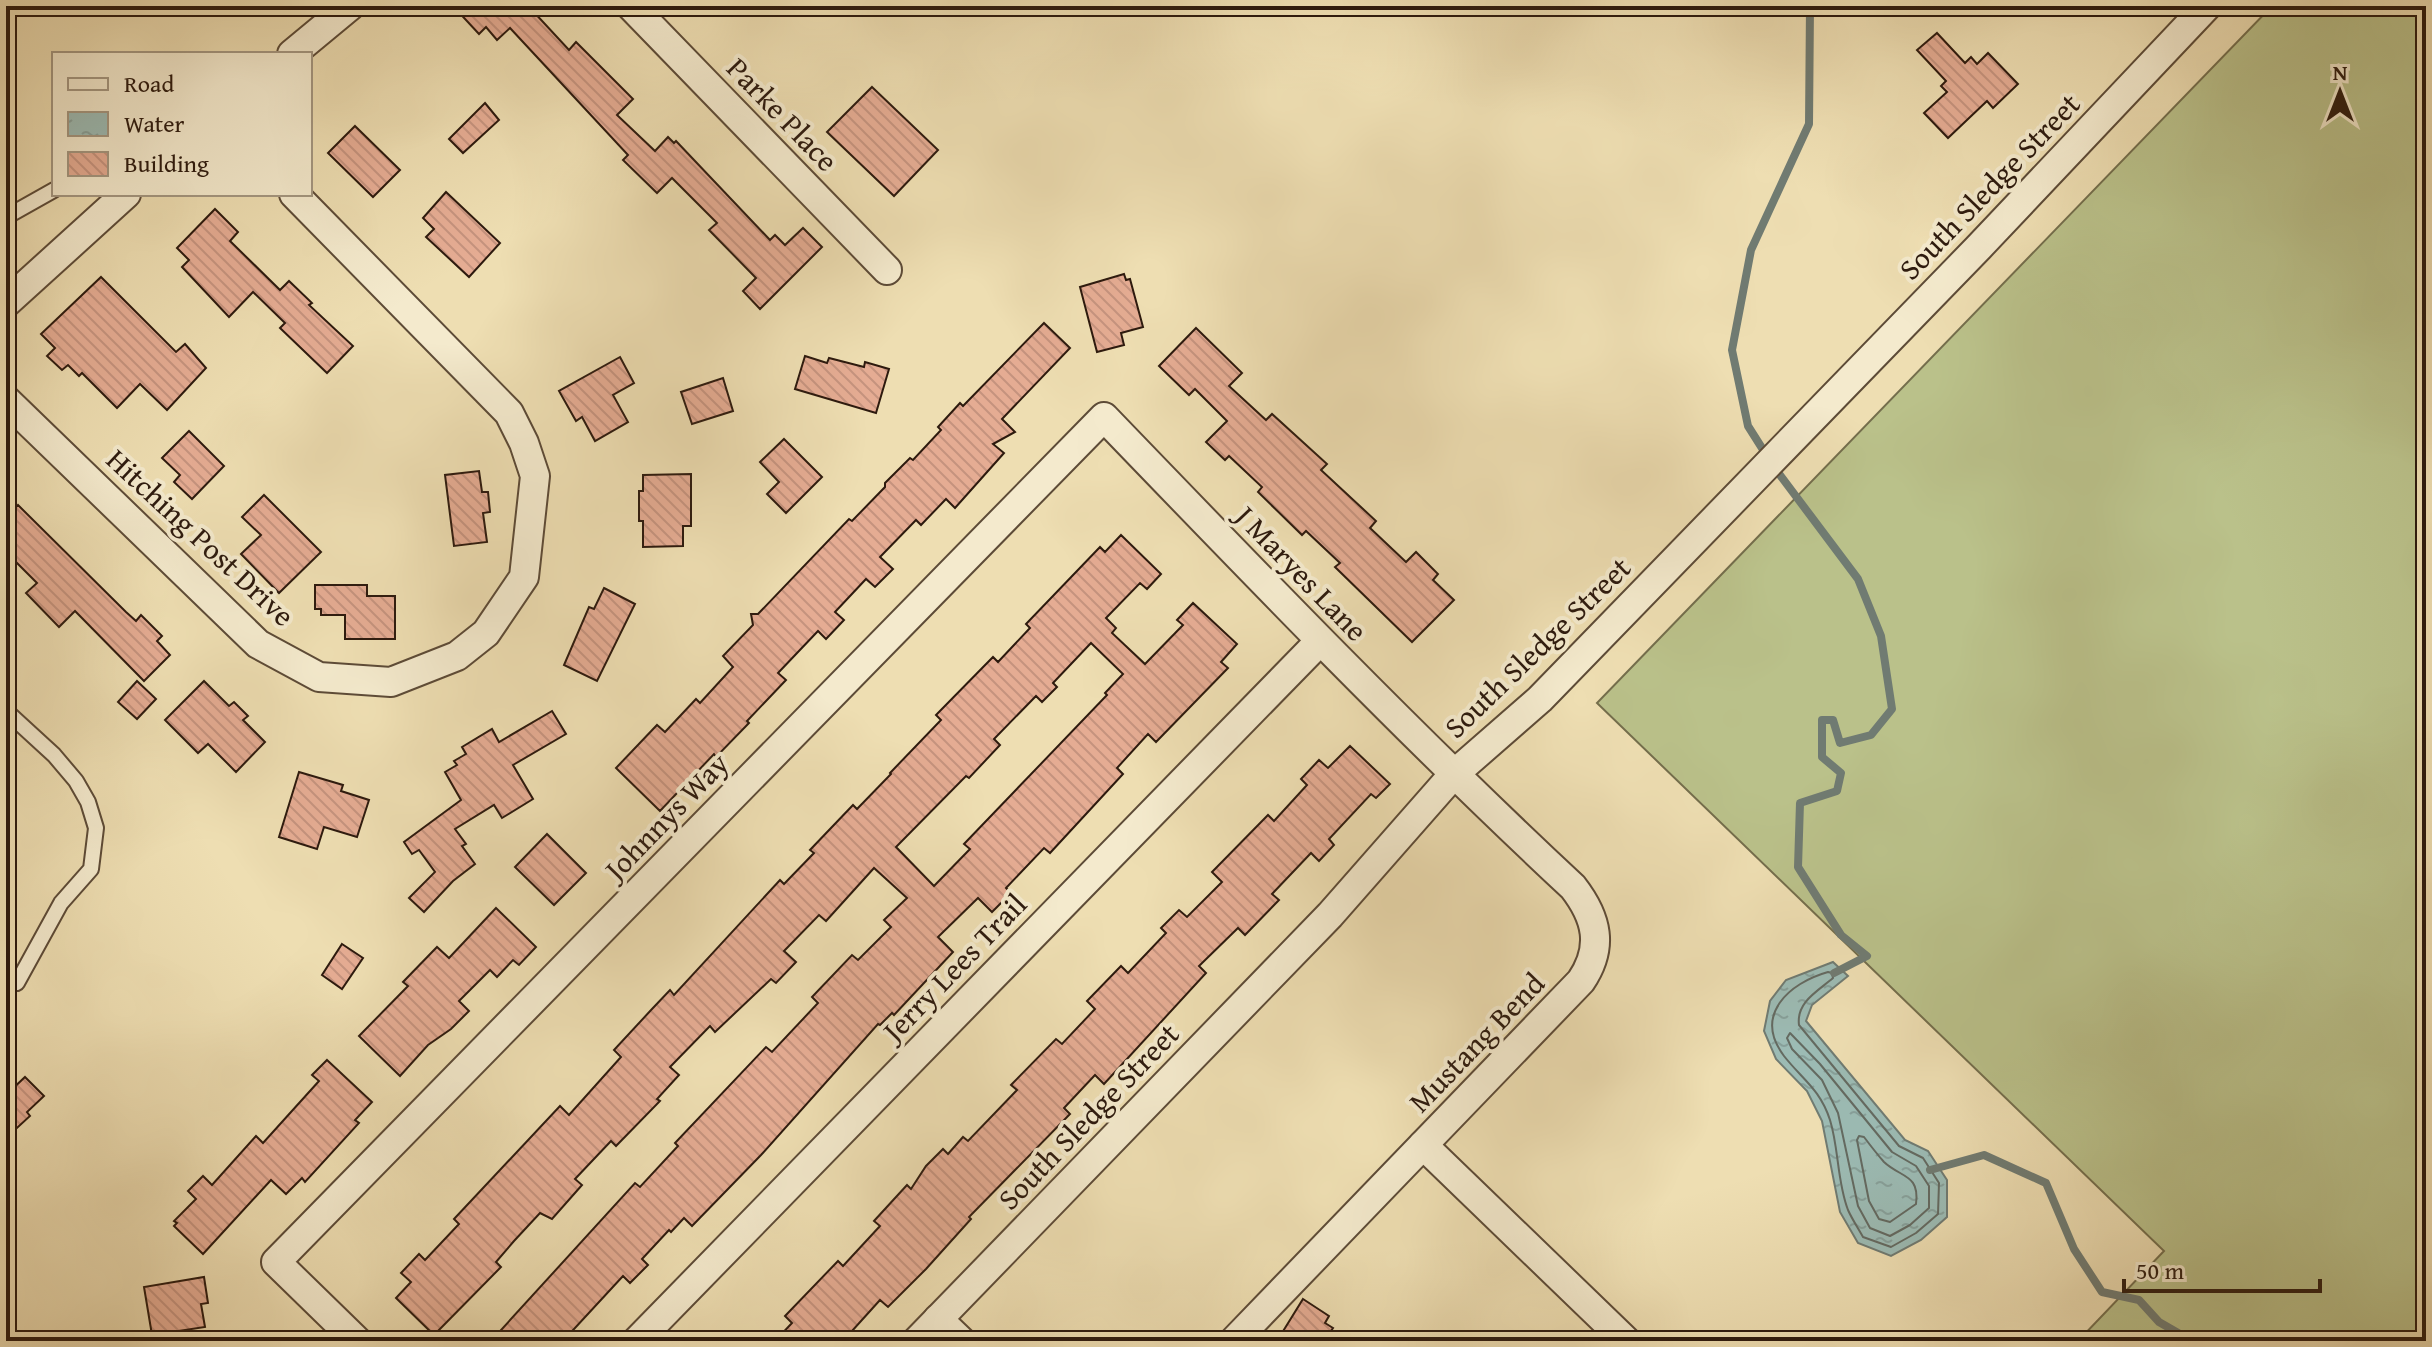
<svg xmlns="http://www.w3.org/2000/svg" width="2432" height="1347" font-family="'Gentium Book Plus',serif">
<defs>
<pattern id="water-ripples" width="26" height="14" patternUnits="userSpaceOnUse" patternTransform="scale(2)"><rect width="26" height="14" fill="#9cbbb4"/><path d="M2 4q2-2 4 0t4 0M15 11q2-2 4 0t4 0" fill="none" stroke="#87a09a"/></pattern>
<pattern id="building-back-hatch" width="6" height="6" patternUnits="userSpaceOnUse" patternTransform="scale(2)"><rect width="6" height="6" fill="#e5ac93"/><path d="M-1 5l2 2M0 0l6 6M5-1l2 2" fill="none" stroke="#c5937e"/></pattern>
</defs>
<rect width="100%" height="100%" fill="#eedeb2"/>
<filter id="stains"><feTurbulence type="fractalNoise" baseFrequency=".0025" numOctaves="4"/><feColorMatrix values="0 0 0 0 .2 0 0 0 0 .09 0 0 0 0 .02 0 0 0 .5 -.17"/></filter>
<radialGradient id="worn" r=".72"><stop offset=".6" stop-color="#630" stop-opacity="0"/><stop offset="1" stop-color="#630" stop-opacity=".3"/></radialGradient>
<polygon fill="#bac18a" stroke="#746e4c" stroke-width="2" points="2272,6 2426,6 2426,1341 2078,1341 2164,1251 1597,703"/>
<polygon fill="url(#water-ripples)" stroke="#707b72" stroke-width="2" points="1833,962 1848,976 1812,1005 1806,1021 1905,1140 1928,1151 1947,1180 1947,1217 1921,1240 1891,1256 1858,1243 1840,1212 1822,1121 1807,1091 1776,1059 1764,1031 1770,1001 1786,980"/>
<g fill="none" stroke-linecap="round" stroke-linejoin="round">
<g stroke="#646a61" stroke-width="2">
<path d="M1828,972L1832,973L1833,978C1818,991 1796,1002 1799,1025L1899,1146L1923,1158L1939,1183L1938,1214L1916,1233L1891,1247L1863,1237C1858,1228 1852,1219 1848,1210C1837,1182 1839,1149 1830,1120C1820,1089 1802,1079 1784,1056C1753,1015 1789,983 1828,972Z"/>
<polygon points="1790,1033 1820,1064 1892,1152 1916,1166 1929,1186 1929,1208 1910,1225 1890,1236 1870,1228 1858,1206 1838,1113 1822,1080 1792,1049 1787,1038"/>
<path d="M1859,1136L1864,1137C1870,1145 1877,1154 1884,1162C1901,1178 1920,1174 1916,1204L1890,1222L1879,1219L1869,1201L1857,1140Z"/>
</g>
<g stroke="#707b72" stroke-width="8">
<polyline points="1767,456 1748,426 1732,350 1751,250 1809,124 1810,6"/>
<polyline points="1774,467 1858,579 1881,636 1892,709 1871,735 1840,743 1833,720 1822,720 1822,757 1841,773 1837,791 1800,803 1798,867 1841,935 1867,956 1834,973"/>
<polyline points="1930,1170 1984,1155 2046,1183 2074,1249 2102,1292 2139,1300 2159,1322 2192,1341"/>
</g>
</g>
<g fill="url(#building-back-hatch)" stroke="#2d1a0e" stroke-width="2" fill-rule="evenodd">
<polygon points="453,6 534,6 531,9 569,50 576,42 633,99 617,115 655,151 668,137 674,143 676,141 770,240 775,235 785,245 803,228 822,247 760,309 743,291 756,278 709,230 717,223 672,178 657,193 623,160 628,155 510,28 497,40 486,27 479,34"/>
<polygon points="1937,33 1965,63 1971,57 1977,64 1988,53 2018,84 1993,108 1987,101 1948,138 1924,113 1947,92 1941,86 1946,81 1917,50"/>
<polygon points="872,87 938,150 894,196 827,132"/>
<polygon points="485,103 499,120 463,153 449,139"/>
<polygon points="355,126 400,170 373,197 328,153"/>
<polygon points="446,192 500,243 469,277 426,237 434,229 423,218"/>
<polygon points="215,209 238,232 230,241 280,290 289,281 312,303 309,305 353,346 327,373 280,328 285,323 253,292 229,317 182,267 189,260 177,248"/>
<polygon points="1124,274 1126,280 1130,279 1143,327 1121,333 1124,345 1097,352 1080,287"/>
<polygon points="101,277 176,352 185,344 206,368 167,410 140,384 117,408 82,373 79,376 68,365 62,370 47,356 55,348 41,334"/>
<polygon points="1044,323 1070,348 1002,419 1015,432 993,444 1004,453 955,508 946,499 921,525 916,520 880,557 893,569 875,587 866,579 835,612 844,620 826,639 818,631 778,673 786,680 747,721 749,723 716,757 714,754 660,811 616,768 657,725 665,732 696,699 700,703 733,667 723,656 753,625 751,614 758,614 849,519 852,521 885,487 885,483 910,458 913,460 941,430 938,427 960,403 963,406"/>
<polygon points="1196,328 1242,373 1229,386 1266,420 1272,414 1327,464 1321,470 1376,521 1370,528 1406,562 1416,552 1438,574 1433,580 1454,600 1412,642 1335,567 1340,563 1306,531 1302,535 1258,492 1262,487 1229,456 1225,460 1206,442 1227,421 1195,389 1189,395 1159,366"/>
<polygon points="805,356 827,363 829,358 864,367 865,362 889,369 876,413 795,389"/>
<polygon points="620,357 634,383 613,395 628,422 595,441 582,417 576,421 559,391"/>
<polygon points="723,378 733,411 692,424 681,392"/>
<polygon points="189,431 224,466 192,499 174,482 180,475 162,458"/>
<polygon points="784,439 822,477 786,513 767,494 779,482 760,462"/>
<polygon points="479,471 482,492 488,492 490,512 483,513 487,542 454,546 445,475"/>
<polygon points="691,474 691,526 683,526 683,546 643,547 643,521 639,521 639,491 643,491 643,475"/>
<polygon points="264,495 321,552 279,593 241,554 261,535 242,517"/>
<polygon points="18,505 126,612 136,621 141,615 162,636 157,641 170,655 144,681 75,611 59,627 26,593 37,583 6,552 6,517"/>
<path d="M1121,535L1161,574L1147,589L1140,583L1106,618L1116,628L1112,633L1145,664L1183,625L1177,620L1193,603L1237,644L1221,662L1228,668L1156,742L1148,734L1117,768L1123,774L1050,853L1044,848L1006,888L1011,893L992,912L978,898L938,937L953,952L894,1015L892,1013L880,1025L878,1024L761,1155L692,1226L684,1218L671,1232L669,1230L642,1259L648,1265L630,1283L623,1276L563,1341H491L635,1183L640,1187L678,1146L675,1143L766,1047L772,1052L818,1003L812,997L852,955L858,960L891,927L884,920L907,898L874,868L826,921L819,915L784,951L796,962L776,983L771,979L715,1032L710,1026L670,1067L679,1075L657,1099L660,1101L616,1146L611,1141L575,1179L582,1185L552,1219L540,1213L514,1241L496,1262L501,1267L434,1335L396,1298L411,1282L401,1273L419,1254L425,1260L459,1224L454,1219L560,1106L569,1115L621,1057L614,1050L652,1009L670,990L674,995L780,880L784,884L814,853L810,850L853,805L857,809L891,774L890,773L941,720L936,715L993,657L998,662L1030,628L1026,624L1100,547L1105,552ZM1091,643L1123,674L1105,693L1107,695L964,844L970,849L934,886L896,847L966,776L969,778L1000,745L994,739L1036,696L1042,702L1057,687L1053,683Z"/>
<polygon points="315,585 367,585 367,596 395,596 395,639 345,639 345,615 321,615 321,609 315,609"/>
<polygon points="604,588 635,604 597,681 564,665 589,607 594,609"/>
<polygon points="137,681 156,699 137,719 118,702"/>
<polygon points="204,681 229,706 234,702 248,716 243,720 265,742 236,772 208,744 198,753 165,720"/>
<polygon points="552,711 566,734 513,765 533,799 502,818 494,805 455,829 466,844 462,846 475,864 453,881 424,912 409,898 435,872 419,850 412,854 404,842 461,800 445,772 457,765 454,761 466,754 462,747 492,729 499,742"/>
<polygon points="1350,746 1390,784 1376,798 1371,794 1329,839 1334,845 1319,861 1311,853 1272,894 1279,900 1245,935 1238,928 1199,966 1206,973 1104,1084 1095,1075 1064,1108 1070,1114 969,1217 971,1219 926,1269 888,1307 880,1300 843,1341 775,1341 792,1323 785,1316 838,1261 843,1266 880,1226 874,1221 907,1185 911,1189 926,1166 943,1149 948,1154 963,1137 968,1141 1017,1090 1011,1085 1056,1039 1062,1044 1095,1009 1087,1001 1121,966 1128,973 1166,933 1161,928 1179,910 1187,917 1222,882 1212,872 1268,815 1274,821 1307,785 1301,779 1319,760 1328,768"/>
<polygon points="299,772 343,785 341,791 369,800 357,837 324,827 317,849 279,837"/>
<polygon points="547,834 586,873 554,905 515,867"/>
<polygon points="496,908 536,947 519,965 513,960 497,977 490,970 459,1001 469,1011 451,1029 428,1045 400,1076 359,1036 408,986 403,982 437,947 449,958"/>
<polygon points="342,944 363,958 342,989 322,975"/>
<polygon points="327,1060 372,1102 355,1120 359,1123 305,1182 302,1178 286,1194 271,1180 203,1254 174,1226 177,1223 174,1221 196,1199 188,1191 203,1176 212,1185 256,1136 263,1143 319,1081 312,1075"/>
<polygon points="25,1077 44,1096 27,1112 30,1116 6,1138 6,1091 8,1093"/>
<polygon points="204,1277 208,1303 201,1304 205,1327 152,1335 144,1287"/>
<polygon points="1303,1299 1329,1316 1325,1323 1333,1328 1324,1341 1277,1341"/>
</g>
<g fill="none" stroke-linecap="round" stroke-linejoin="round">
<defs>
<g id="lane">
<polyline points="6,217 54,190"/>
<polyline points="6,711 54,755 76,781 88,802 96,828 91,869 61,903 17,983"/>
</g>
<g id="street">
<polyline points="631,6 887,270"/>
<polyline points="292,54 350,6"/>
<polyline points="6,303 126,194"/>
<polyline points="6,400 258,644 319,677 391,682 457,656 486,633 524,577 535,476 524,443 509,413 294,194"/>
<polyline points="1423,1145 1626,1341"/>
<polyline points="938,1319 961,1341"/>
<path d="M357,1341L276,1262L1104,417C1258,577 1411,736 1573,887C1597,918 1604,947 1581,981L1234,1341"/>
<polyline points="637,1341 1320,641"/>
<polyline points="917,1341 1330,915 1453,775 1540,699 1979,247 2207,6"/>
</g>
</defs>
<use href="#lane" stroke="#5d4b37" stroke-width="18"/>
<use href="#street" stroke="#5d4b37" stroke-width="32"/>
<use href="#lane" stroke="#f4eacd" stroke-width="14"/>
<use href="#street" stroke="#f4eacd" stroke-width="28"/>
</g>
<g text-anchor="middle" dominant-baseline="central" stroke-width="8" stroke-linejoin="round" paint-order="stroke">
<g font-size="30" fill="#2d1a0e" stroke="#f4eacd">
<text transform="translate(783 114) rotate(46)">Parke Place</text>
<text transform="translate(1989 186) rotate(-46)">South Sledge Street</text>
<text transform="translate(201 537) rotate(43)">Hitching Post Drive</text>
<text transform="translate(1302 573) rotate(46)">J Maryes Lane</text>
<text transform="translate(1537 647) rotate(-44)">South Sledge Street</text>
<text transform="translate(666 816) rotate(-46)">Johnnys Way</text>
<text transform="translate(954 967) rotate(-46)">Jerry Lees Trail</text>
<text transform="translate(1476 1042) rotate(-46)">Mustang Bend</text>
<text transform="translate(1088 1116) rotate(-46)">South Sledge Street</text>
</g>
</g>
<rect width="2432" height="1347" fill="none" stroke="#eedeb2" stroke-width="32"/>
<rect x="8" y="8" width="2416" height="1331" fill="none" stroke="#2d1a0e" stroke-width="4"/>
<rect x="16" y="16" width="2400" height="1315" fill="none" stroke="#2d1a0e" stroke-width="2"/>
<rect x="52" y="52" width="260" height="144" fill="#f4eacd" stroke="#a49781" stroke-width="2"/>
<rect x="68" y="78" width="40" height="12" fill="#f4eacd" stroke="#a49781" stroke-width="2"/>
<text x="124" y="92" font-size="24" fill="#2d1a0e">Road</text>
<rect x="68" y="112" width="40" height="24" fill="url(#water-ripples)" stroke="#a49781" stroke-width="2"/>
<text x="124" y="132" font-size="24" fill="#2d1a0e">Water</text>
<rect x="68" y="152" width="40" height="24" fill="url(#building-back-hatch)" stroke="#a49781" stroke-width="2"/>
<text x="124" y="172" font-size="24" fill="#2d1a0e">Building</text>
<g transform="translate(2340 92)" stroke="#f4eacd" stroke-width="6" paint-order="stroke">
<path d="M0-6L14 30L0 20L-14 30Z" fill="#2d1a0e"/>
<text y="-12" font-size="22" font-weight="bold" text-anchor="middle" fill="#2d1a0e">N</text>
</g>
<path d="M2124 1279v12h196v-12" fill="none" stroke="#2d1a0e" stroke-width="4"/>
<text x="2136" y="1279" font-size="24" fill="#2d1a0e" stroke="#f4eacd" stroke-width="6" paint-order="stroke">50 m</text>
<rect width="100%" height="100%" filter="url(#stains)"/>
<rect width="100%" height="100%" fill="url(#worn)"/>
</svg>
